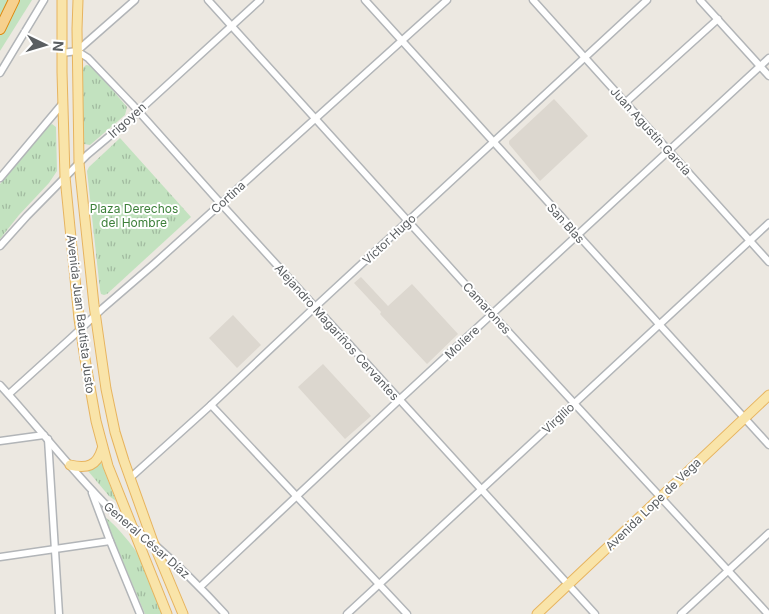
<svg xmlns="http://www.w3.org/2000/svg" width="769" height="614" font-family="Inter,sans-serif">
<defs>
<pattern id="park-tufts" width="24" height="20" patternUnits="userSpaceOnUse" patternTransform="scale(1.25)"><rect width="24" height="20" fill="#c2e2bf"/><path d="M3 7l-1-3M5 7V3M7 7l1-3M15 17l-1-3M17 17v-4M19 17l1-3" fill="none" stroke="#a1ba9f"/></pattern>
</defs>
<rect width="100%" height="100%" fill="#ece8e1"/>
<g fill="#dcd7cf">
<polygon points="554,99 588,136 540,181 509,144 509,141"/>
<polygon points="361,277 388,306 412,284 458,334 427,364 380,314 381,312 354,283"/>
<polygon points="233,315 261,345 237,368 209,338"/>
<polygon points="323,364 371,416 345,439 298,387"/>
</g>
<g fill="url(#park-tufts)">
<polygon points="86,65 92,66 127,107 125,115 90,145 84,144 83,140 82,69"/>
<polygon points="52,124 56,127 57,171 49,183 19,215 0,239 0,184 48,126"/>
<polygon points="120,138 191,217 107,294 104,295 101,294 100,290 87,171 89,167"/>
<polygon points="100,462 102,464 116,501 109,496 88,471 88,469"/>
<path d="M105,517C116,525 133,546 140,557L163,614H145L105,519Z"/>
</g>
<polygon fill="#c2e2bf" points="0,0 32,0 0,51"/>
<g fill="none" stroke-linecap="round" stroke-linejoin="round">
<defs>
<g id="minor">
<polyline points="208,0 492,314 768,614"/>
<polyline points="365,0 578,235 769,445"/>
<polyline points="533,0 769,262"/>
<polyline points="700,0 769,76"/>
<polyline points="77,51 88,58 132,104 214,196 595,614"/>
<polyline points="62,53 77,51 135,0"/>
<polyline points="0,73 44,0"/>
<polyline points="625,103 718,19"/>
<polyline points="0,178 63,103"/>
<polyline points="0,246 27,216 87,155 131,118 260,0"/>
<path d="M0,385C37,425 70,469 109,508C123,522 140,531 154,544C179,566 202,589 225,614"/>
<polyline points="9,394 72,337 103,308 154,264 447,0"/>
<polyline points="211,405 407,614"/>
<polyline points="48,439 59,614"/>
<polyline points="0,441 44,435"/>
<polyline points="130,478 211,405 315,307 647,0"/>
<polyline points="92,493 110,541 140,614"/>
<polyline points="0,557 110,541"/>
<polyline points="200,587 399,400 769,58"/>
<polyline points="347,614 769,223"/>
<polyline points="681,614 769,533"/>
</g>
<g id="major">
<polyline points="62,0 62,72 65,177 79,319 85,359 96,421 108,466 167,614"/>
<polyline points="78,0 77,29 79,163 94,305 106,389 115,432 124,461 153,542 183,614"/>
<path d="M70,465C87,469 97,466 102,449"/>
<polyline points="537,614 769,395"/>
</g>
<polyline id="highway" points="0,29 14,0"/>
</defs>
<use href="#minor" stroke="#b2b5b8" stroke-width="9"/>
<use href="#major" stroke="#e7b45f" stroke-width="11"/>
<use href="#highway" stroke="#de890f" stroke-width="12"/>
<use href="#minor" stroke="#fff" stroke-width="6"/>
<use href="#major" stroke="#f9e4a9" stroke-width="9"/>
<use href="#highway" stroke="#f6d18e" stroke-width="10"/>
</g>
<g text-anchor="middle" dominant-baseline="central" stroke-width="4" stroke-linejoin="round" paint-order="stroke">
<g font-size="12" fill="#5a5e61" stroke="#fff">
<text transform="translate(127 120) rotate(-42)">Irigoyen</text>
<text transform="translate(651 131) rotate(48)">Juan Agustín García</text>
<text transform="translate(228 197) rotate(-42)">Cortina</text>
<text transform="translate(566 223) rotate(48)">San Blas</text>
<text transform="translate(389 239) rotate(-43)">Víctor Hugo</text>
<text transform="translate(487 308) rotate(48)">Camarones</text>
<text transform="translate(81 314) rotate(83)">Avenida Juan Bautista Justo</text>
<text transform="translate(337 332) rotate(48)">Alejandro Magariños Cervantes</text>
<text transform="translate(462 342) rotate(-43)">Moliere</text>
<text transform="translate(558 418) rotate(-43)">Virgilio</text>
<text transform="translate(653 504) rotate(-44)">Avenida Lope de Vega</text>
<text transform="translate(147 540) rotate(41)">General César Díaz</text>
</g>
<g font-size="12" fill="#3d803a" stroke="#fff">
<text x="134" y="208">Plaza Derechos<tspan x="134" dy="14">del Hombre</tspan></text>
</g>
</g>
<g transform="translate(45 45) rotate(95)" stroke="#ffffff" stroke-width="4" paint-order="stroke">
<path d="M0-4L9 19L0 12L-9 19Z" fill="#5a5e61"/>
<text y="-8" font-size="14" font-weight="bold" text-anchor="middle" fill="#5a5e61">N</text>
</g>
</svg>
